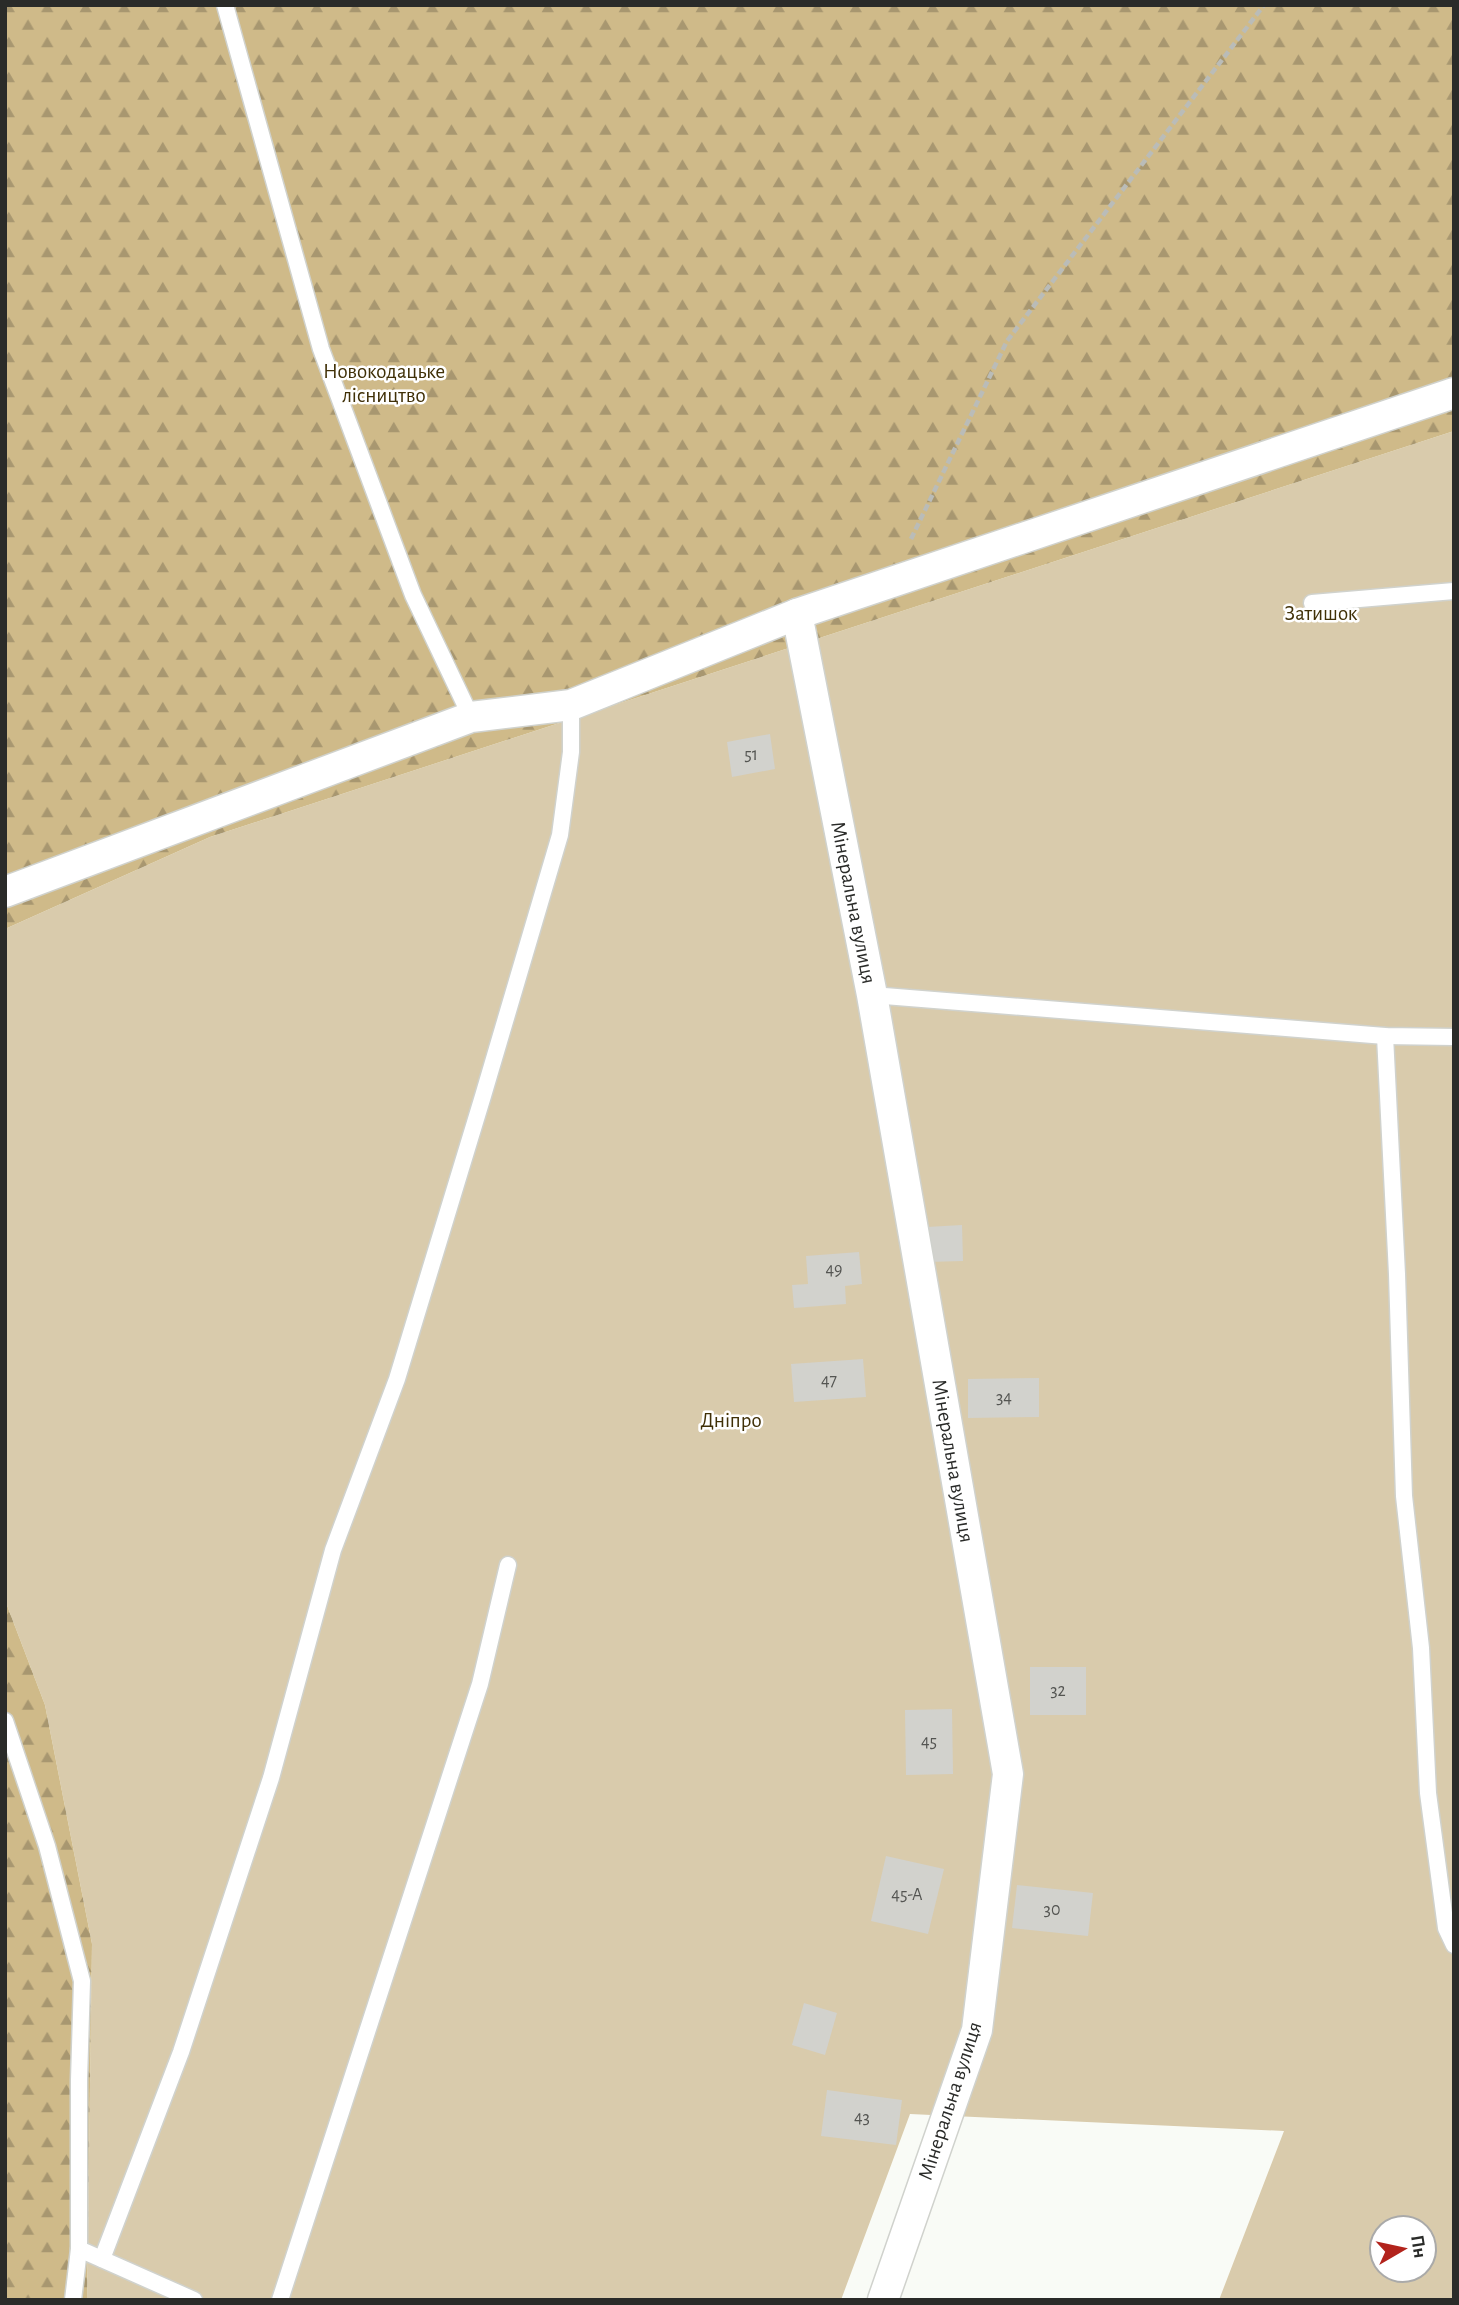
<svg xmlns="http://www.w3.org/2000/svg" width="1459" height="2305" font-family="'Alegreya Sans',sans-serif">
<defs>
<pattern id="forest-firs" width="22" height="20" patternUnits="userSpaceOnUse" patternTransform="scale(1.75)"><rect width="22" height="20" fill="#cfba89"/><path d="M5 1l3.5 6h-7zM16 11l3.5 6h-7z" fill="#a89770"/></pattern>
</defs>
<rect width="100%" height="100%" fill="#f9fbf6"/>
<path fill="#d9cbac" fill-rule="evenodd" d="M1454,431V2300H1219L1284,2131L910,2114L841,2300H87L92,1944L45,1705L5,1600V929L210,837ZM1382,2228H1424V2270H1382Z"/>
<g fill="url(#forest-firs)">
<polygon points="5,5 1454,5 1454,431 210,837 5,929"/>
<polygon points="5,1600 45,1705 92,1944 87,2300 5,2300"/>
</g>
<g fill="#d2d2cd">
<polygon points="770,734 775,769 732,777 727,742"/>
<polygon points="962,1225 963,1261 927,1262 927,1227"/>
<polygon points="859,1252 862,1284 845,1286 846,1304 794,1308 792,1285 808,1284 806,1256"/>
<polygon points="863,1359 866,1397 794,1402 791,1364"/>
<polygon points="1039,1378 1039,1417 968,1418 968,1379"/>
<rect x="1030" y="1667" width="56" height="48"/>
<polygon points="952,1709 953,1774 906,1775 905,1710"/>
<polygon points="886,1856 944,1869 928,1934 871,1921"/>
<polygon points="1017,1885 1093,1893 1088,1936 1012,1928"/>
<polygon points="804,2003 837,2013 825,2055 792,2045"/>
<polygon points="827,2090 902,2100 896,2145 821,2136"/>
</g>
<g fill="none" stroke-linecap="round" stroke-linejoin="round">
<defs>
<g id="service">
<polyline points="225,5 321,349 413,595 471,717"/>
<polyline points="1312,603 1454,591"/>
<polyline points="872,995 1385,1036 1454,1037"/>
<polyline points="1385,1036 1397,1274 1404,1496 1421,1648 1428,1793 1446,1928 1454,1945"/>
<polyline points="5,1721 47,1846 82,1981 79,2080 79,2249 73,2300"/>
<polyline points="79,2249 194,2300"/>
<polyline points="102,2259 181,2052 271,1778 333,1550 397,1379 483,1096 560,835 571,752 571,705"/>
<polyline points="280,2300 480,1684 508,1565"/>
</g>
<g id="minor">
<path id="s1" d="M797,614L872,995L1008,1774L977,2030L883,2300"/>
<polyline points="5,892 471,717 571,705 797,614 1454,393"/>
</g>
</defs>
<use href="#service" stroke="#d0d2cd" stroke-width="19"/>
<use href="#minor" stroke="#d0d2cd" stroke-width="33"/>
<polyline stroke="#babcb8" stroke-width="4.5" stroke-dasharray="7 3.5" stroke-linecap="butt" points="911,539 1007,341 1264,5"/>
<use href="#service" stroke="#fff" stroke-width="16"/>
<use href="#minor" stroke="#fff" stroke-width="30"/>
</g>
<g text-anchor="middle" dominant-baseline="central" stroke-width="5" stroke-linejoin="round" paint-order="stroke">
<g font-size="18" fill="#545552">
<text x="751" y="755">51</text>
<text x="834" y="1270">49</text>
<text x="829" y="1381">47</text>
<text x="1004" y="1398">34</text>
<text x="1058" y="1691">32</text>
<text x="929" y="1742">45</text>
<text x="907" y="1895">45-А</text>
<text x="1052" y="1910">30</text>
<text x="862" y="2118">43</text>
</g>
<g font-size="21" fill="#403007" stroke="#fff">
<text x="384" y="371">Новокодацьке<tspan x="384" dy="24">лісництво</tspan></text>
<text x="1321" y="613">Затишок</text>
<text x="731" y="1420">Дніпро</text>
</g>
<g font-size="21" fill="#2a2b29" stroke="#fff">
<text stroke="none"><textPath href="#s1" startOffset="294">Мінеральна вулиця</textPath></text>
<text stroke="none"><textPath href="#s1" startOffset="861">Мінеральна вулиця</textPath></text>
<text transform="translate(950 2101) rotate(-72)">Мінеральна вулиця</text>
</g>
</g>
<rect width="1459" height="2305" fill="none" stroke="#2a2b29" stroke-width="14"/>
<g transform="translate(1403 2249) rotate(81)"><circle r="33" fill="#ffffff" stroke="#aaaaa9" stroke-width="2"/>
<path d="M0-5L12 26L0 18L-12 26Z" fill="#b2231c"/>
<text y="-10" font-size="19" font-weight="bold" text-anchor="middle" fill="#2a2b29">Пн</text>
</g>
</svg>
